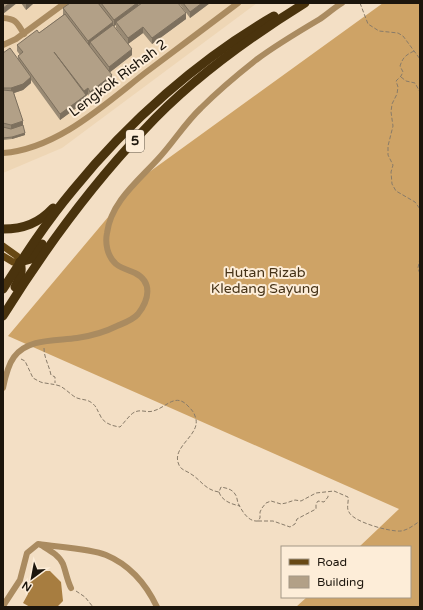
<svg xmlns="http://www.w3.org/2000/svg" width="423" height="610" font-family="'Varela Round',sans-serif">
<rect width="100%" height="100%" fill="#f3dfc5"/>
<polygon fill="#eed6b5" points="3,3 257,3 62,148 3,173"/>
<polygon fill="#cea366" points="383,3 420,3 420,607 296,607 307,597 410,597 410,547 359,547 399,509 8,336 141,178"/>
<polygon fill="#a77d40" points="36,571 50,571 61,582 63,601 57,607 30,607 23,603 28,594 29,582"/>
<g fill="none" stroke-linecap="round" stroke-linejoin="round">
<g stroke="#887b69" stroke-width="1" stroke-dasharray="4 2" stroke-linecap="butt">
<polyline points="360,3 368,24 379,31 398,33 403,36 420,59"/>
<path d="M414,51C406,55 403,57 400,66L403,72L401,76L396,81L398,87L397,94L392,104L391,112L393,126L388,146V155L393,165L391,172L392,184L396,191L415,202L420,209"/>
<polyline points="401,77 406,81 415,83 420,92"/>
<polyline points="420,258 418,268 420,274"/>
<polyline points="420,294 420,300"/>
<path d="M44,348C44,358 49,365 51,375L55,377V383"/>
<path d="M21,359L25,361L33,378C37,380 41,383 45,383C50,384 54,384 60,386C66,389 72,396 77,398C82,400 87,399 92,403C97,407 97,410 100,415C103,423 112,426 120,427C124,423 131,413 135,412C141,409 147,413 153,411C166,408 175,392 188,406C191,409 194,412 195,416C203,435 170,446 179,465C181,470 187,471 191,474C201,480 205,490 219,492L221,487C226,488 232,489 235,494C237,496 237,500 238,503C242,511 248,522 258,521L260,518V512L262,508L266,503L271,501L281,504L286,503L295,500L301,501L316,493L334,491L348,497C349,502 346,508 349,512C353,522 390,532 401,531C408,530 414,525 420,521"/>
<path d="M219,492C222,501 231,504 240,506"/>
<polyline points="258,521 273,521 290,527 295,524 297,519 316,509 316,504 318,501 324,502 328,497 328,494"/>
<polyline points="76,591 85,597 93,607"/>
</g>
<g stroke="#aa8b60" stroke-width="6">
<path d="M3,18C17,19 17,23 24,34"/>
<polyline points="3,45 16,39 65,3"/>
<path d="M3,153C57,149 104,105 145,73C176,50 207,26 238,3"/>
<path d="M3,388C5,378 8,365 14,357C28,338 57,341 77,338C91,336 105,332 117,326C124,323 133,320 138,314C149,300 153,282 135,273C128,270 121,268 116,264C107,256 105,243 107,233C111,202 138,181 158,159C173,143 185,123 201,108C218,91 237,75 256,60C276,45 298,32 320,19C327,14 334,8 342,3"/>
<path d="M41,545C49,550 59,555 63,564C66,572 67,580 71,588"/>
<path d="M3,606L20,580L27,553L38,544C57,547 89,548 106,555C130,565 146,584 157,607"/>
</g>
<polyline stroke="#674814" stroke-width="7" points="3,246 17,256 20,262 13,262 3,256"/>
<g stroke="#4a330d" stroke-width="9">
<path d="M3,229C24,229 39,223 53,208"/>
<polyline points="20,262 31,259 42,244"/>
<path d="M15,287C20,278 23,272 20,262"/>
<path d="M3,289C25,255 47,221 73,190C128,122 199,59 274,16"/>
<path d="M3,316C44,250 90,187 144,130C190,80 247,39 305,3"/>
</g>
</g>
<g fill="#998a74">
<polygon points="21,3 34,3 26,10"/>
<polygon points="70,3 178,3 186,19 152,44 143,33 128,44 116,28 116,25 114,26 132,55 110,72 112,81 90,98 88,94 86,96 86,101 60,120 31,80 31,83 23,90 14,93 23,125 25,135 12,139 3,140 3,53 18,59 18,56 20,55 17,51 17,45 39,33 63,15 63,8"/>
<polygon points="179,3 210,3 190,18"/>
</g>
<g fill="#7d705e">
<polygon points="10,3 17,3 3,14 3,8"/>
<polygon points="27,3 34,3 26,10 26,4"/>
<polygon points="137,3 138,3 138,8 116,22 116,25 114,26 114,20"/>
<polygon points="202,3 210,3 190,18 190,12"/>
<polygon points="186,13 186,19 152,44 152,38"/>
<polygon points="113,22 113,28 90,42 90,46 88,47 88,41"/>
<polygon points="143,27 143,33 128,44 128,38"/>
<polygon points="132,49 132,55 109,73 109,67"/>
<polygon points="112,75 112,81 90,98 90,92"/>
<polygon points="31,77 31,83 23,90 11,94 11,88"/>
<polygon points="88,88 88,94 86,96 86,101 60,120 60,114 84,96 84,91"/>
<polygon points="23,121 23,127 11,131 11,125"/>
<polygon points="25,133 25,135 12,139 12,137"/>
</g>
<g fill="#b2a087" stroke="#7d705e">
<polygon points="3,3 10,3 3,8"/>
<polygon points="70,3 98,3 113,22 88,41 63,8"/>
<polygon points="101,3 137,3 114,20"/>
<polygon points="142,3 178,3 186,13 152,38 143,27 128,38 116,22"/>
<polygon points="183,3 202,3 190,12"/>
<polygon points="65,14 112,75 90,92 88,88 84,91 54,52 86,95 60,114 18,56 23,52 17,45 37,30 39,33"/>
<polygon points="113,25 132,49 109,67 90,42"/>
<polygon points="10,48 31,77 23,84 11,88 3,88 3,53"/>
<polygon points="3,90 13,91 23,121 11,125 3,123"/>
<polygon points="23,125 25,133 12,137 3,138 3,127 11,129"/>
</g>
<g text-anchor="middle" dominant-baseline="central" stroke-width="4" stroke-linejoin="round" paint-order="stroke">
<rect fill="#fdedd8" stroke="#605649" stroke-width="1" x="126" y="130" width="18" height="22" rx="3"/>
<g font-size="13" font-weight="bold" fill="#1c150c">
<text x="135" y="141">5</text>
</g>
<g font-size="14" fill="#1c150c" stroke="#fdedd8">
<text transform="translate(118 78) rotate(-37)">Lengkok Rishah 2</text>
</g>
<g font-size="14" fill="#463318" stroke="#fdedd8">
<text x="265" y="272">Hutan Rizab<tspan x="265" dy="16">Kledang Sayung</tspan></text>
</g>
</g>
<rect width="423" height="610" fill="none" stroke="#1c150c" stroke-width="8"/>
<rect x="281" y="546" width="130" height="52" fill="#fdedd8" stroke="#a39786"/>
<rect x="289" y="559" width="20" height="6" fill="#674814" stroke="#a39786"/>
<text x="317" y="566" font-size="12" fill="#1c150c">Road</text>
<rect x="289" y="576" width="20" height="12" fill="#b2a087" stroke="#a39786"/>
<text x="317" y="586" font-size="12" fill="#1c150c">Building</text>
<g transform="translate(32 578) rotate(212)" stroke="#fdedd8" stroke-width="3" paint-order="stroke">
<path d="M0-3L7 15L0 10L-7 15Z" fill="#1c150c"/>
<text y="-6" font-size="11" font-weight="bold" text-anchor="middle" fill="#1c150c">N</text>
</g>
</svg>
